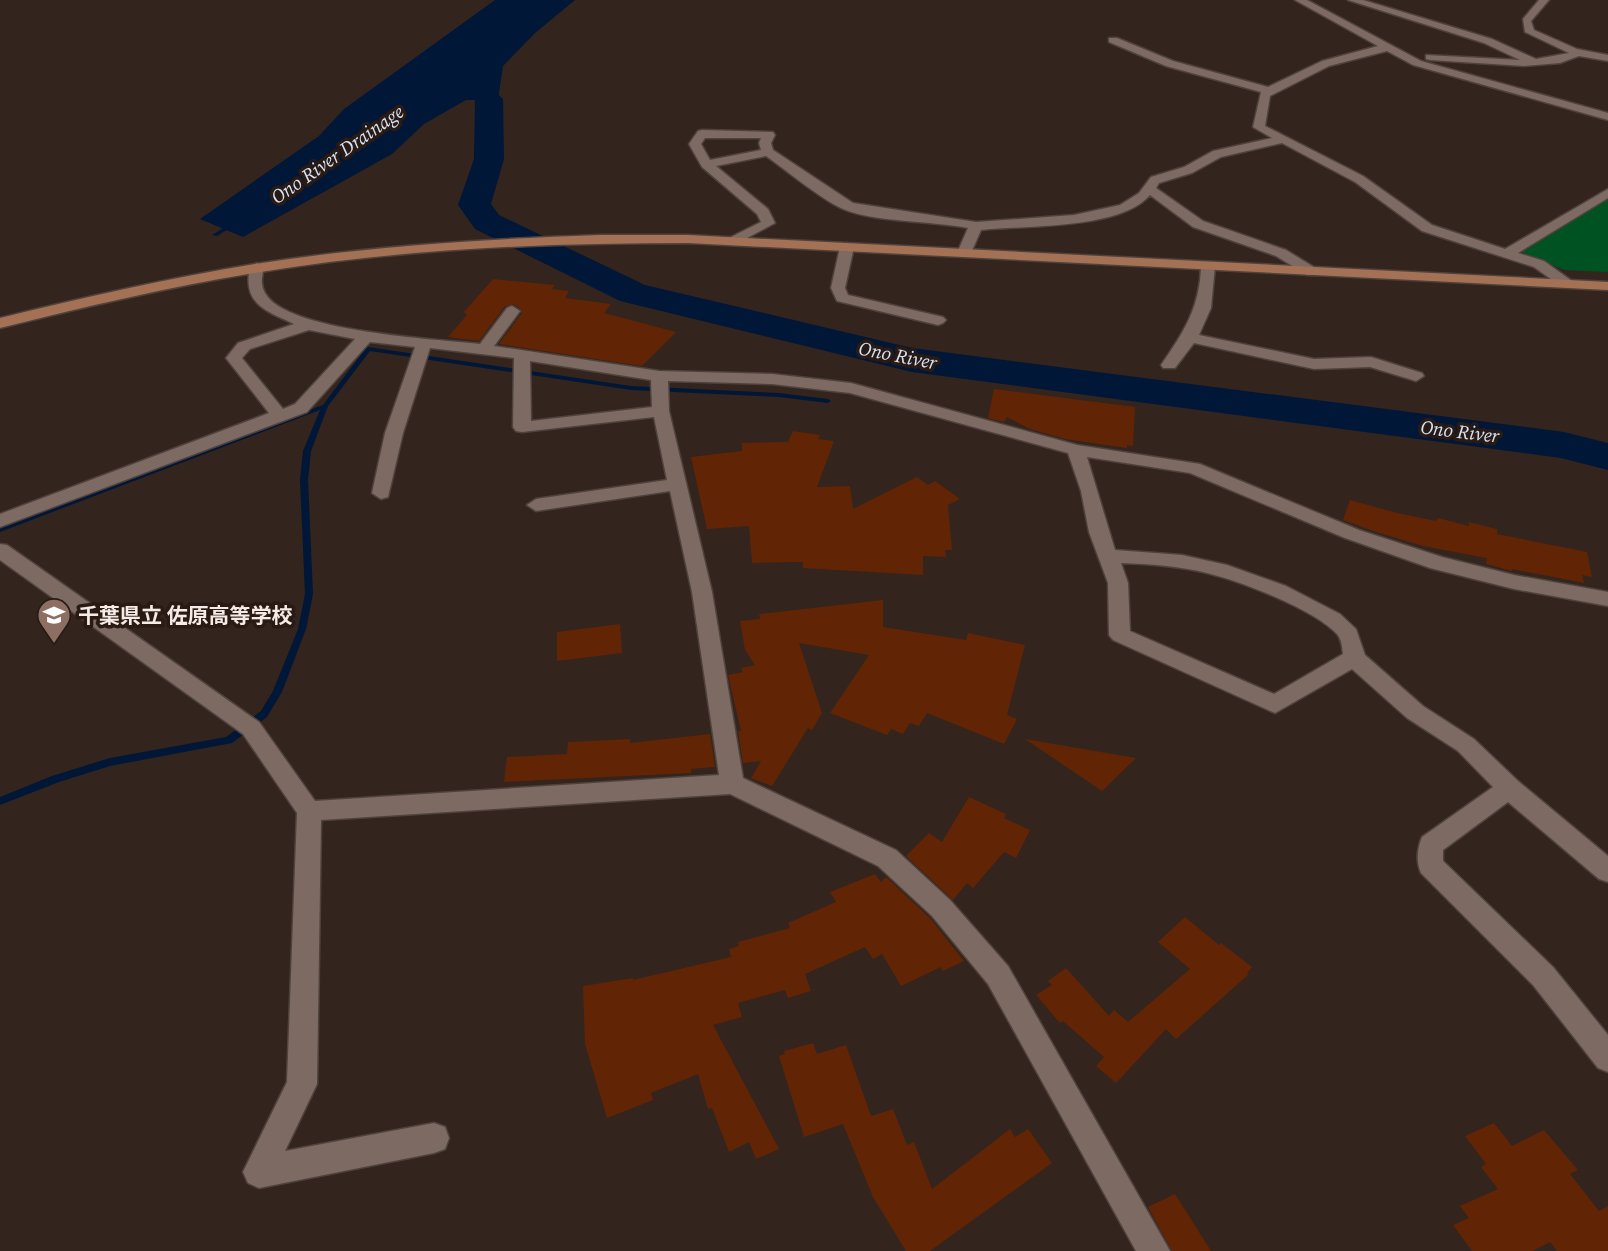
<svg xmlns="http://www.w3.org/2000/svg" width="1608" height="1251" font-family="'Source Serif 4','Noto Sans JP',serif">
<rect width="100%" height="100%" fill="#33241d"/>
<polygon fill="#005222" points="1608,197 1608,272 1564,270 1519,251"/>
<polygon fill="#001737" points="495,0 575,0 535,33 503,66 498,100 466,100 424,124 392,154 243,237 200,219 319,136 344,109"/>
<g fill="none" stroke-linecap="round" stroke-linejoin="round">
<g fill="#001737" fill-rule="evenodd">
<polygon points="233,222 236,224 235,225 217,236 212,235"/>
<polygon points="368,347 631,386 779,393 828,399 831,401 828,403 779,397 631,390 370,351 328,406 311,451 308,480 313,594 306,629 282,692 267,717 232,743 110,766 59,782 0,805 0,797 52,776 110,758 226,737 261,711 273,691 298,629 305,594 300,480 303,451 320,410 0,532 0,526 323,405 366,348"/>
</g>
<polygon fill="#001737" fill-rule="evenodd" points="525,0 551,0 471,69 503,99 504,159 491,204 499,215 645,285 912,348 1564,432 1608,443 1608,470 1561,458 912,372 620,301 475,229 458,205 474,159 475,101 442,69"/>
</g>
<g fill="#612505">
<polygon points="493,279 555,285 552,289 569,291 565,298 611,304 604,313 676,332 642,366 499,344 522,313 521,309 513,304 505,306 479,341 448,337 467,315 464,312"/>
<polygon points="994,389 1135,407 1133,446 1127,445 1127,448 1065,439 1030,429 1007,417 1004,422 988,418"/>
<polygon points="793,431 820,435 818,439 834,441 817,487 850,486 853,509 917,477 928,485 935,481 960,499 948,505 952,550 945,550 946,557 923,556 923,575 803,568 803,562 752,563 749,526 707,529 691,457 742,451 742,443 788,442"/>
<polygon points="1350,500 1397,513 1436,521 1438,518 1469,526 1469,522 1497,529 1497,534 1587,552 1592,577 1582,575 1584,583 1512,569 1512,571 1486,564 1487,558 1423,546 1376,532 1343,520"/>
<polygon points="883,600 883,627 966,640 968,633 1025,645 1007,715 1017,719 1004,744 927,713 919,726 910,723 903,734 891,729 887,735 830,713 869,655 799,643 822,713 812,730 808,728 772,786 751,778 761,761 743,763 738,731 741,731 728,675 743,672 741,668 755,665 745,650 740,621 760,619 759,614"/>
<polygon points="620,624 622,653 557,661 557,632"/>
<polygon points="710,734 715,767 691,769 691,773 504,782 507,757 567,754 568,742 630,739 630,743"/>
<polygon points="1025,739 1136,758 1102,791"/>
<polygon points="969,797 1006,814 1004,818 1030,830 1016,858 1004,852 973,888 967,883 953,900 906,856 929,833 942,842"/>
<polygon points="875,874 881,882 886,877 930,918 964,961 943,971 941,967 901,986 882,954 873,959 865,947 805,974 811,991 788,998 785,990 738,1003 742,1017 713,1025 779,1149 756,1159 749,1142 729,1152 712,1108 708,1109 698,1074 651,1093 653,1100 607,1118 585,1044 583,986 633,978 633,980 731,957 729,949 739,946 738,942 790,928 788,923 836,902 830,892"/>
<polygon points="1185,917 1219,945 1221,943 1252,967 1247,973 1249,974 1176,1039 1166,1029 1116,1083 1096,1066 1104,1057 1063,1021 1060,1023 1036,995 1052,985 1048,981 1066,968 1109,1016 1114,1010 1128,1022 1190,969 1158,942"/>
<polygon points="813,1043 817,1054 846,1045 871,1116 893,1109 907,1145 914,1142 932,1189 1010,1129 1015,1137 1028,1129 1052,1163 930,1251 906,1251 873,1197 843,1124 804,1137 779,1056 785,1054 784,1051"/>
<polygon points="1494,1123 1512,1146 1544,1130 1578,1170 1570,1174 1599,1211 1608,1206 1608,1251 1557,1251 1550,1242 1533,1251 1472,1251 1453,1225 1469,1218 1460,1206 1498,1189 1481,1167 1486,1164 1465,1136"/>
<polygon points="1175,1194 1211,1251 1172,1251 1148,1207"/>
</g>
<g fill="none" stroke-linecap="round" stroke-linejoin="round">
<defs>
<g id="street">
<path d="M1295,0H1307L1421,61L1608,113V120L1413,65L1387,51L1329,66L1270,96L1265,126L1363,176L1432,225L1505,249L1608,189V198L1518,253L1544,261L1572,281L1574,284L1572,287H1562L1534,267L1422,231L1355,182L1282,143L1221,157L1192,173L1159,183L1156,188L1203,221L1286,250L1317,269L1319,272L1317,275H1307L1276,256L1193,227L1150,195C1120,230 1025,225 981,230L971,253L964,257L957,253L968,228C933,221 872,222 843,209C819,198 789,172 766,156L716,166L768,209L775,223L734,245L729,244V238L761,222L757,214L702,167L689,144L698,131L702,130L773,132L775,135L771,143L773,150L853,203L976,222L1074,215L1120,205L1139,193L1151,177L1184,167L1213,151L1272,138L1253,127L1261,92L1166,66L1109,42V38H1117L1173,61L1268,87L1322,61L1378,46ZM705,138H761L759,143L761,150L710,160L701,144Z"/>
<polygon points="1348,0 1363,0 1492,39 1536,59 1569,53 1525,32 1523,19 1539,0 1549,0 1531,21 1534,30 1577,49 1608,55 1608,61 1579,56 1560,63 1524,66 1430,60 1426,59 1426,55 1520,60 1484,43"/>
<polygon points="847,243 854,247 845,288 848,295 943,317 946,320 943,323 938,325 837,301 831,288 840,247"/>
<path d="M1208,262L1215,266L1211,308L1199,335L1314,359L1371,357L1422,373L1424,376L1416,381L1370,367L1314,369L1194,343L1175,368H1163L1161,365C1184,332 1200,307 1201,266Z"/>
<path d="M257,263L264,267C262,276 260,284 265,293C286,332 437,339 480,344L507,308L512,306L520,311L494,346L659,371L772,374L851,383L1077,445L1200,464L1359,530L1442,557L1514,575L1608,592V606L1514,589L1430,568L1345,538L1190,473L1087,457L1115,550L1182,555L1227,565L1286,586L1340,614L1356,629L1365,655L1423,706L1474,739L1518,781L1608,856V882L1599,879L1508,802L1443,850V861L1553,967L1608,1035V1072L1598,1068L1533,985L1421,873C1416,862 1417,849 1422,837L1493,787L1458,751L1407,718L1352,669L1275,713L1113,640L1109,635L1108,583L1089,532L1081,491L1068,453L850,393L772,384L668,381L669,411L712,592L743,778L896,850L950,900L1008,966L1170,1251H1136L988,984L932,916L878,866L730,794L321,820L317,1084L285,1151L434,1123L445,1127L449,1138L445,1149L434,1153L259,1188L248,1183L243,1172L287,1082L297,813L243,734L0,560V544L7,545L259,722L315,801L719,775L692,592L670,491L536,511L527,505L536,499L667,480L654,417L522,432L516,431L513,427L514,358L430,348L403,433L388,497L381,499L372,493L385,433L415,347L370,342L307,412L0,527V514L269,413L226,358L238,343L294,324C266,311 242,304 250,267ZM309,330L355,339L295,404L283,409L242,358L250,349ZM530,361L651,380L652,407L531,421ZM1121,563C1150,564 1179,566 1207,573C1240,581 1314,609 1337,634C1342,640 1342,647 1343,654L1274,694L1130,631L1128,583Z"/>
</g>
<path id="secondary" d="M600,235H688L1608,282V290L688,243C543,243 398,249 254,273C168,287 84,307 0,328V318C85,297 169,278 255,264C369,246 485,239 600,235Z"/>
</defs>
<use href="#street" stroke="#4f423d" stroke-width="3"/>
<use href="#secondary" stroke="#4f423d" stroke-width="3"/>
<use href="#street" fill="#7d6a63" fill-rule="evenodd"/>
<use href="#secondary" fill="#a47155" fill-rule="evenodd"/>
</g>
<defs>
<symbol id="school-pin" viewBox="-11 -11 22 30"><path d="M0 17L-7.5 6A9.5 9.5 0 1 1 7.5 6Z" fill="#8d6e63" stroke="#291a14"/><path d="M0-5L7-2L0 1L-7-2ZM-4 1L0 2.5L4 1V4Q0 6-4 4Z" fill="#fff"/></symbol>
</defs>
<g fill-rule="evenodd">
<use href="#school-pin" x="35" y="596" width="38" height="52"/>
</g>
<g text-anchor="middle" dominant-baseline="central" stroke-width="7" stroke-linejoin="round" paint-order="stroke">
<g font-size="19" font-style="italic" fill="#d6e5f8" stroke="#291a14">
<text transform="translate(337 154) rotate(-35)">Ono River Drainage</text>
<text transform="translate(898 355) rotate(11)">Ono River</text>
<text transform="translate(1460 431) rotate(7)">Ono River</text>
</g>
<g font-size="21" font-weight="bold" fill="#f5eae6" stroke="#291a14" text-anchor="start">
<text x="78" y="615">千葉県立 佐原高等学校</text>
</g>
</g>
</svg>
